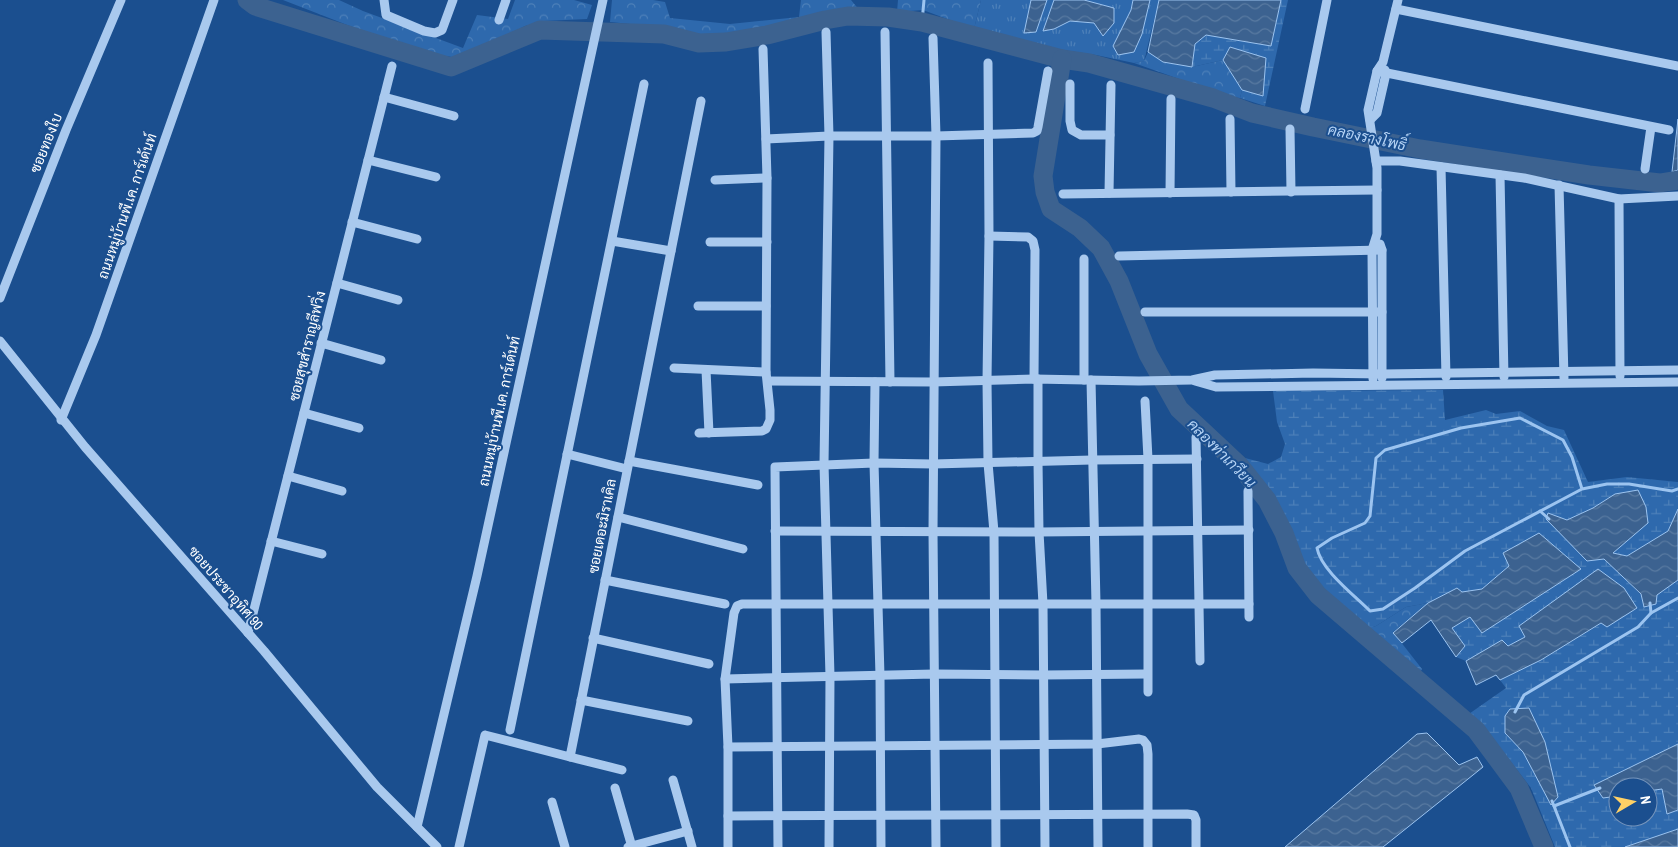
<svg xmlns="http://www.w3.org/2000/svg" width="1678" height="847" font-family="'Archivo Narrow',Sarabun,sans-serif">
<defs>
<pattern id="grass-tufts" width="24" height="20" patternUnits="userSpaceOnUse" patternTransform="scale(1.25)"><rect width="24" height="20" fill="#2e69ad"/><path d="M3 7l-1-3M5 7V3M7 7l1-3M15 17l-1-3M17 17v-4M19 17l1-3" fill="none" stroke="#4d80b9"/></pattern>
<pattern id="forest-crowns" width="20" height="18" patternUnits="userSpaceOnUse" patternTransform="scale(1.25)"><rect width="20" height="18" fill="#2e69ad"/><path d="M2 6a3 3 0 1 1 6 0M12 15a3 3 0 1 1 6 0" fill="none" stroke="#4d80b9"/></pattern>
<pattern id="wetland-marsh" width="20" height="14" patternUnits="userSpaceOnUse" patternTransform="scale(1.25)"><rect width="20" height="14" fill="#2e69ad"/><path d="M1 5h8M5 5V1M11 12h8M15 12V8" fill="none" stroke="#4d80b9"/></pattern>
<pattern id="water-waves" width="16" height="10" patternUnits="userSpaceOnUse" patternTransform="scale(1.25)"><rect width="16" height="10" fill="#3c6290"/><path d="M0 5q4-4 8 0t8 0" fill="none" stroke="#597aa1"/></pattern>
</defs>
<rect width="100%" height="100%" fill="#1b4f8f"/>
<polygon fill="url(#grass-tufts)" points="981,0 1031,0 1025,33 1036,31 1047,0 1054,0 1044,31 1054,29 1070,21 1094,23 1114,8 1084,0 1133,0 1131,10 1142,34 1150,0 1159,0 1144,61 1134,63 1096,55 1017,43 974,29"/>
<g fill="url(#forest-crowns)">
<polygon points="283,0 339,0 363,11 463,48 477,15 508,19 515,0 574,0 592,5 587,19 544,21 525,26 472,53 452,57 414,51"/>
<polygon points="612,0 653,0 665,2 670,18 730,24 799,17 801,0 851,0 860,11 807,19 743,37 691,36 661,27 610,22"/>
<polygon points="898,0 981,0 974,29 923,10 897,12"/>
<polygon points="1148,52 1163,62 1192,67 1223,60 1242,90 1240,98 1230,97 1134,63 1144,61"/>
<polygon points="1428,603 1393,632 1422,669 1417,678 1372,636 1369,628 1376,626 1406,607"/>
</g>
<g fill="url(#wetland-marsh)" fill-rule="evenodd">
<polygon points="1281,0 1288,0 1265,106 1240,98 1242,90 1262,96 1230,47 1223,60 1192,67 1195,44 1206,35 1271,46"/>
<path d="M1443,390L1445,420L1486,410L1496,414L1520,411L1547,426L1564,430L1588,482L1627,477L1678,482V509L1668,531L1627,556L1612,552L1615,494L1593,508L1567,520L1549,514L1587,561L1604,558L1641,595H1657L1678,580V744L1594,785L1603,798L1618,796V817H1648V791L1662,788L1667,814L1678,810V829L1625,847H1555L1531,788L1504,753L1466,716L1506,688L1500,680L1541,660L1602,623L1637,609L1624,588L1519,626L1525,637L1508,647L1502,640L1466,661L1456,657L1465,646L1452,628L1470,617L1482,633L1581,569L1509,566L1482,589L1462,592L1457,588L1428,603L1406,607L1376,626L1369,628L1311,578L1298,557L1277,501L1245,458L1268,464L1281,457L1285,444L1277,422L1273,391ZM1505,733L1545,742L1551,804L1523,752Z"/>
</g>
<g fill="url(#water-waves)" stroke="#9cc4f0">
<polygon points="1031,0 1047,0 1036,32 1024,33"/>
<polygon points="1054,0 1084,0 1114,8 1114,23 1103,36 1094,23 1070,21 1054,29 1043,31"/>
<polygon points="1133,0 1150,0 1142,34 1134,52 1118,55 1113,46 1131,10"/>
<polygon points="1159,0 1281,0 1271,46 1206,35 1195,44 1192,67 1163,62 1148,52"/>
<polygon points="1230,47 1266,58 1263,96 1242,90 1223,60"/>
<polygon points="1678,119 1678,170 1672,172"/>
<polygon points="1638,490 1646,507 1648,523 1613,553 1627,556 1668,531 1678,509 1678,580 1657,595 1656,604 1644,607 1641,594 1604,559 1587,561 1546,519 1548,513 1567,520 1593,508 1615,494"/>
<polygon points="1539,533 1581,569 1482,633 1470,617 1452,628 1465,646 1456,657 1431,620 1402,643 1393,633 1428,603 1457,588 1462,592 1482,589 1509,566 1503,553"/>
<polygon points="1598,569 1624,588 1637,608 1607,627 1601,623 1541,660 1500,680 1496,675 1476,685 1466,661 1502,640 1508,646 1525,637 1519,626"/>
<polygon points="1529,708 1545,742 1558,797 1551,805 1523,752 1505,733 1505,716 1510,709"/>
<polygon points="1427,733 1459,765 1477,757 1483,767 1383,847 1285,847 1417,734"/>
<polygon points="1678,744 1678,810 1667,814 1662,789 1648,791 1648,787 1618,787 1618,796 1603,798 1594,785"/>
<polygon points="1678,829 1678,847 1625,847"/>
</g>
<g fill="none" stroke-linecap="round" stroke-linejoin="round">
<g stroke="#9cc4f0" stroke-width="3">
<polyline points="922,22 924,0"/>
<path d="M1582,489L1572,457L1563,440L1520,418L1461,428L1385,450L1376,458L1370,516L1365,523L1332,538L1317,548C1321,570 1354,595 1370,611L1383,609L1415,588L1465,551L1582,489L1607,484H1629L1672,491L1678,489"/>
<polyline points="1540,511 1549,519"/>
<polyline points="1651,613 1678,598"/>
<polyline points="1515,712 1524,695 1638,627 1651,613 1650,603"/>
<polyline points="1552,801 1570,847"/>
<polyline points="1554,806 1600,788"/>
</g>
<g stroke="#3c6290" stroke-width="19">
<polyline points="247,0 255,6 451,67 540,30 664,34 699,43 726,42 767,35 825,20 848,16 888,17 922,22 1062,59 1089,63 1213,98 1252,113 1313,127 1420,149 1589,175 1660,183 1678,180"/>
<polyline points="1062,59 1043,176 1045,192 1051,209 1080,228 1101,248 1119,281 1148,354 1179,409 1240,466 1267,500 1284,533 1297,568 1318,595 1476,730 1519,788 1544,847"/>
</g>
<g stroke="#a9c9ee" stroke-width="9">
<polyline points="384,0 386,15 424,31 435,33 442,30 453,0"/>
<polyline points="1396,9 1678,66"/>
<polyline points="499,20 506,0"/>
<polyline points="826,32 829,136 824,464 830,676 829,847"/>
<polyline points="885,32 890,382"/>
<polyline points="933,38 936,136 933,532 936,847"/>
<polyline points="988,63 989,236 987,381 988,463 994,532 996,847"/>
<polyline points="1377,71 1669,130"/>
<polyline points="1070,84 1070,121 1072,130 1081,135 1110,135"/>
<polyline points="384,97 454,116"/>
<polyline points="1305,109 1327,0"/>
<polyline points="1230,119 1231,192"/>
<polyline points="1370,120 1377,113 1385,78 1385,70"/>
<polyline points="1290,129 1291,192"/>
<polyline points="766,139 829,136 936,136 1033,133 1037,131 1038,127 1048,71"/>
<polyline points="368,160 436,177"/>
<polyline points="1376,161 1400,161 1524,178 1619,199 1678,196"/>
<polyline points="1441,167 1446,377"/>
<polyline points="1645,169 1651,127"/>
<polyline points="1500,175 1504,377"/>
<polyline points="715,180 767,178"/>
<polyline points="1559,185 1564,378"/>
<polyline points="1109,193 1111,85"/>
<polyline points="1170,193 1171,99"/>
<polyline points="1063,194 1377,190"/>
<polyline points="1619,199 1620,376"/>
<polyline points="352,222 417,239"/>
<polyline points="989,236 1028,237 1033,241 1035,250 1034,379"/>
<polyline points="612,241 671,251"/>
<polyline points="710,242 767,242"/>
<polyline points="1380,244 1382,250 1382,378"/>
<polyline points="1119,256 1382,250"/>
<polyline points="337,283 398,300"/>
<polyline points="0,298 66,130 121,0"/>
<polyline points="698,306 766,306"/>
<polyline points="1145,312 1382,312"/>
<polyline points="0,341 85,447 264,651 377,787 437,847"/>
<polyline points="321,343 381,360"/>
<polyline points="674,368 766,372"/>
<polyline points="706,370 709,433"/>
<polyline points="1038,379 1038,462 1039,532 1043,604 1045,847"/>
<polyline points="1373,379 1372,250 1377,234 1377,168 1368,110 1377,71 1383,62 1398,0"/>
<polyline points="1084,380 1084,259"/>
<polyline points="1091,380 1096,604 1098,847"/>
<polyline points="768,381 933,382 1034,379 1139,381 1192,380 1215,375 1313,373 1382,374 1678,370"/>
<polyline points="1195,381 1216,387 1678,382"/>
<polyline points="875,382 874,463 880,676 881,847"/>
<polyline points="1145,401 1148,459 1148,692"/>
<polyline points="304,413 359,428"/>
<polyline points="61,420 96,335 214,0"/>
<polyline points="699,433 762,431 766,429 770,420 770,410 766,372 767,178 763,49"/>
<polyline points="1196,437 1200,661"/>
<polyline points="567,454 627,469"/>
<polyline points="629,461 758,485"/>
<polyline points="288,476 342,491"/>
<polyline points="1248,491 1249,617"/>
<polyline points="618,517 743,549"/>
<polyline points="775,531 1039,532 1249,530"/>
<polyline points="271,541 322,554"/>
<polyline points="605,580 725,604"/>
<polyline points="248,633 392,66"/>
<polyline points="593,638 709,664"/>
<polyline points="725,679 934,674 1044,675 1147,674"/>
<polyline points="581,700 688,721"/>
<polyline points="510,730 644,84"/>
<polyline points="728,747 1097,744 1139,739 1143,740 1147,745 1148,754 1148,847"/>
<polyline points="570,757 622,770"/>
<polyline points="673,780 692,847"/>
<polyline points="615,788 632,847"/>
<polyline points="552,802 565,847"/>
<polyline points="728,816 1187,814 1194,815 1196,820 1196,847"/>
<polyline points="417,827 477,576 603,0"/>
<polyline points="459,847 485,735 570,757 701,101"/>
<polyline points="628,847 688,831"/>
<polyline points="728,847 728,747 725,679 734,613 737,606 742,604 1249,604"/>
<polyline points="778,847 775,467 874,463 933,464 1092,460 1197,459"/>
</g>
</g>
<g text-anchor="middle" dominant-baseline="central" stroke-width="4" stroke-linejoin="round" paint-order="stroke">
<g font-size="14" fill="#fff" stroke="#1b4f8f">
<text transform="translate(46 143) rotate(-68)">ซอยทองใบ</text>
<text transform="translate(127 206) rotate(-71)">ถนนหมู่บ้านพี.เค. การ์เด้นท์</text>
<text transform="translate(307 346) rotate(-76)">ซอยสุขสำราญลีฟวิ่ง</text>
<text transform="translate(499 411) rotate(-78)">ถนนหมู่บ้านพี.เค. การ์เด้นท์</text>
<text transform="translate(602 526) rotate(-79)">ซอยเดอะมิราเคิล</text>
<text transform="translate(226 588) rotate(49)">ซอยประชาอุทิศ 90</text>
</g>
<g font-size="15" font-style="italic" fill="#b5d3f5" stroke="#1b4f8f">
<text transform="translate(1367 137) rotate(12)">คลองรางโพธิ์</text>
<text transform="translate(1222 453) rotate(45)">คลองท่าเกวียน</text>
</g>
</g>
<g transform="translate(1633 802) rotate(81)"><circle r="24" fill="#1b4f8f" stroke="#7695bc"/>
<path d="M0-4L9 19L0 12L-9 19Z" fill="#ffd166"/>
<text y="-8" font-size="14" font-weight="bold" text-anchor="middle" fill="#ffffff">N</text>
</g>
</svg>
